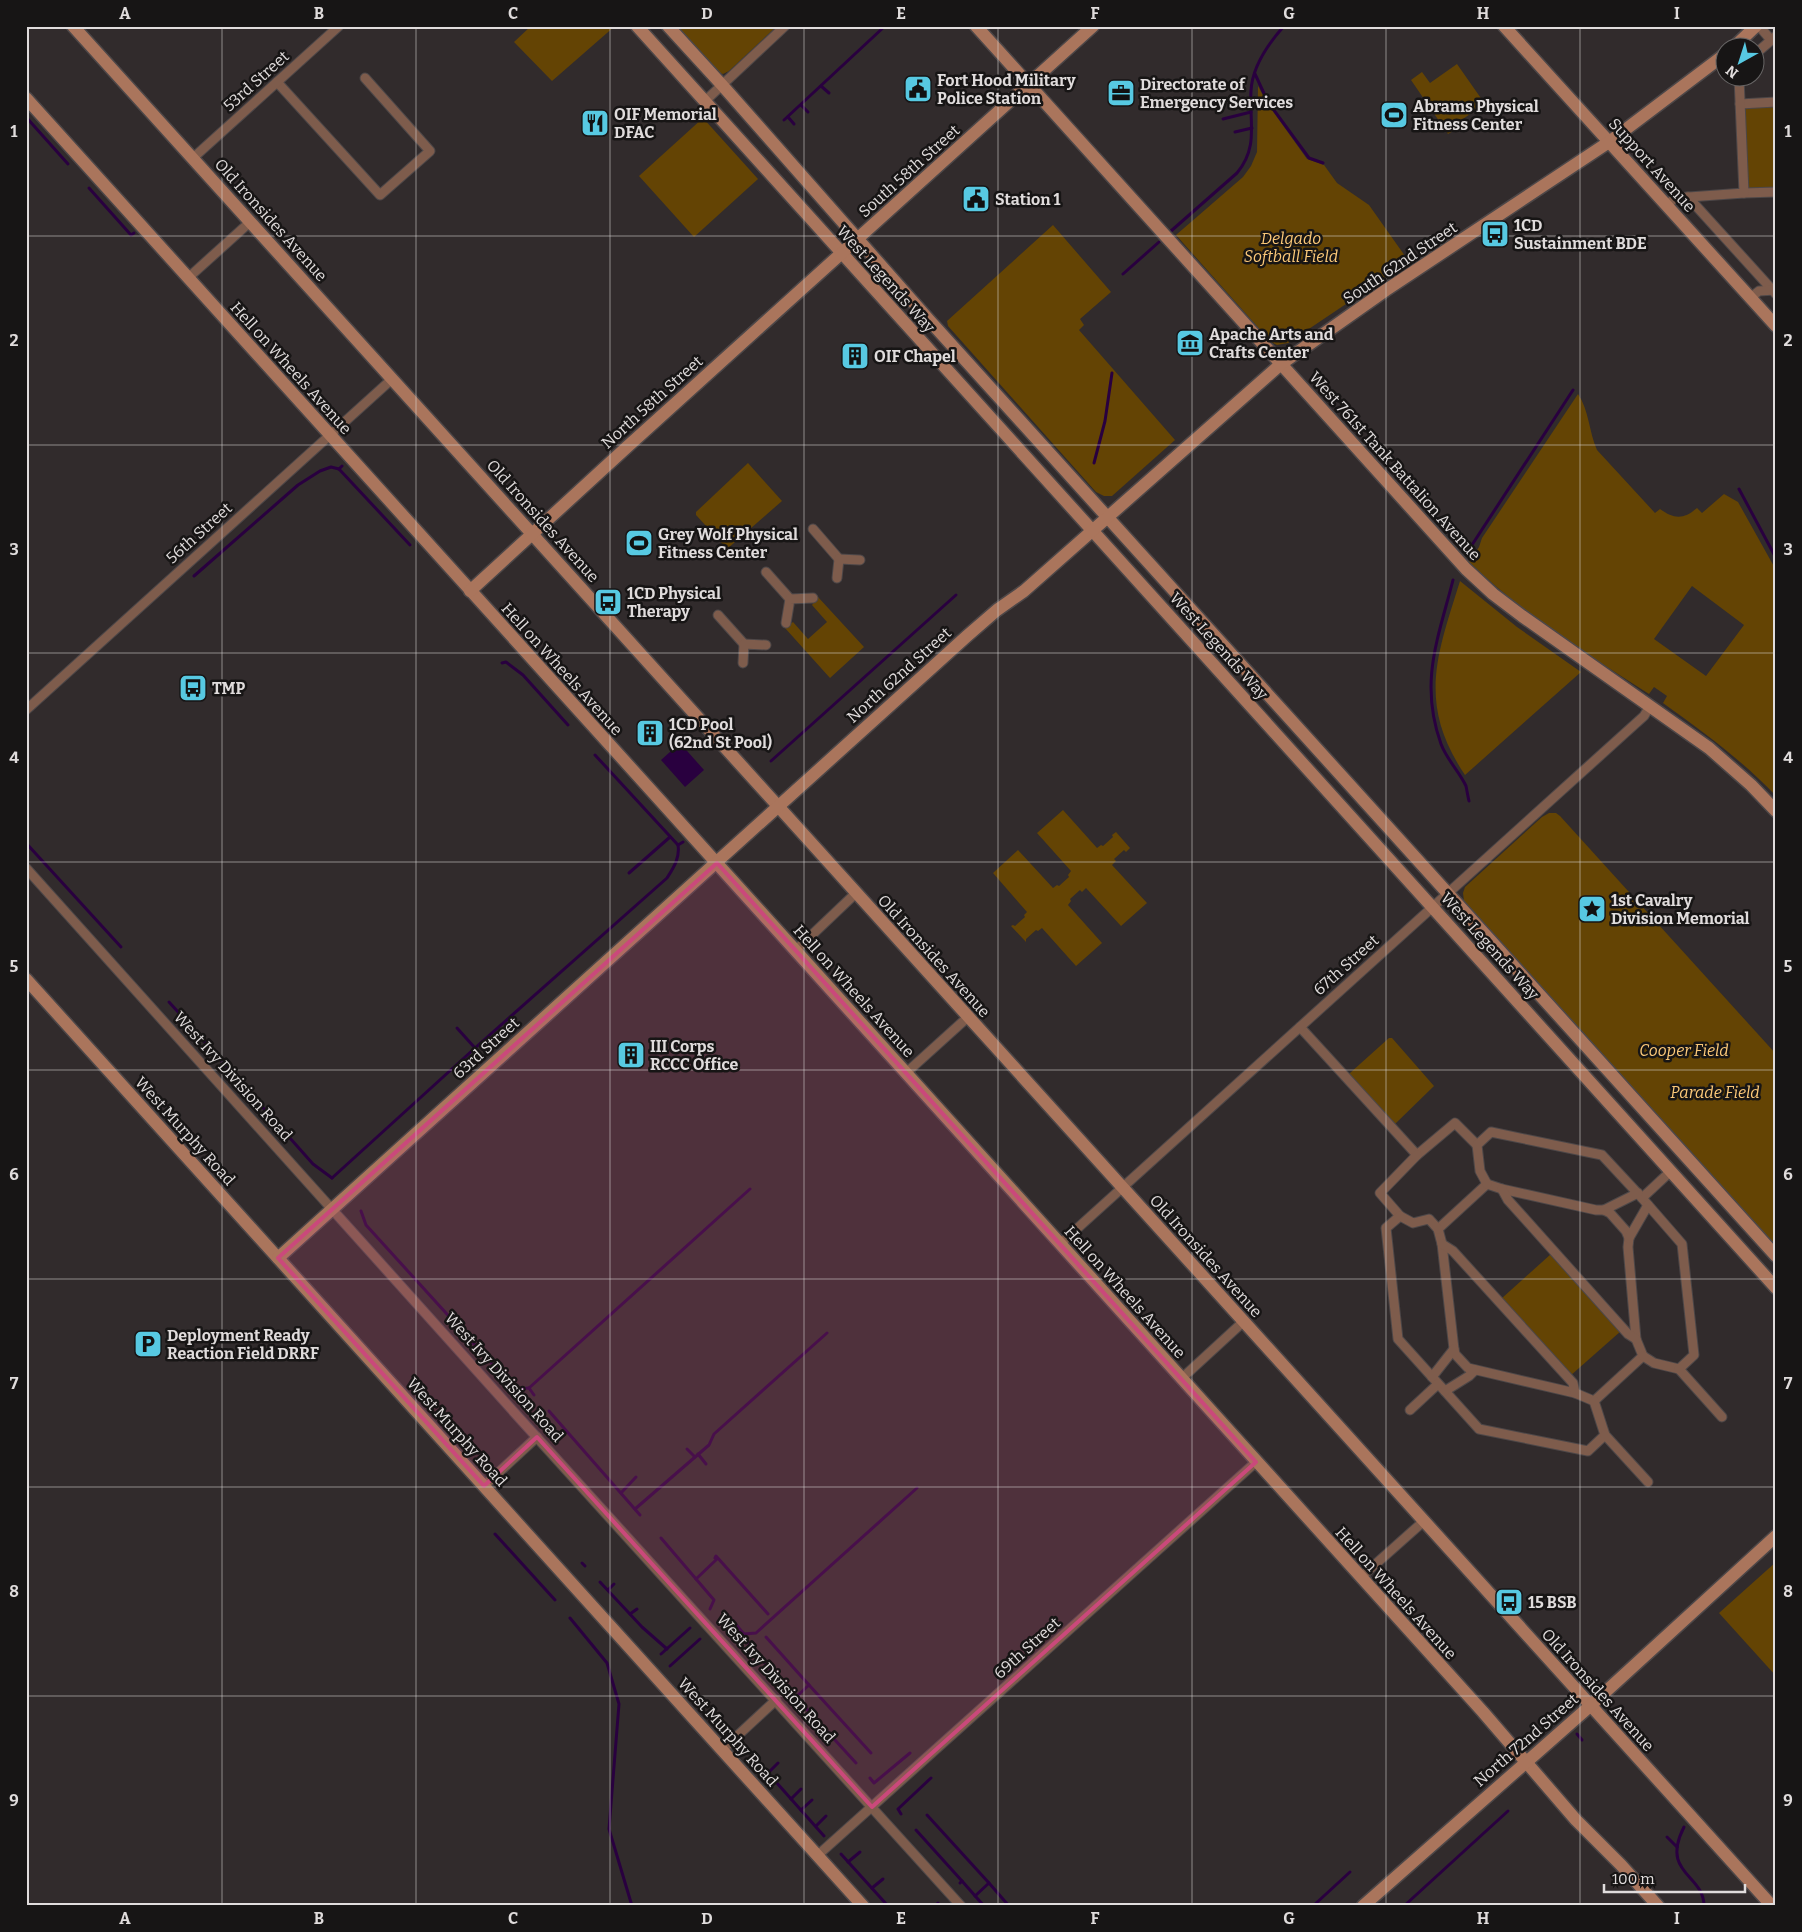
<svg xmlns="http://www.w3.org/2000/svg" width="1802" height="1932" font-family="Bitter,serif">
<rect width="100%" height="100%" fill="#312b2c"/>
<g fill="#644404" fill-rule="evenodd">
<polygon points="531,26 615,26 552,81 514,42"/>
<polygon points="673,26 777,26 729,71 723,74 716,72"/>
<polygon points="1457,64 1485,104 1454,125 1456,129 1448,134 1411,80 1422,72 1430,83"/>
<polygon points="1258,86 1267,103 1307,159 1324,165 1337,183 1369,205 1405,256 1404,265 1288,343 1277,345 1271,342 1176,235 1243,177 1251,166 1257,152"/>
<polygon points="1776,105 1776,189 1747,190 1743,112 1747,107"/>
<polygon points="703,118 758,179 694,237 639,176"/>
<polygon points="1053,225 1111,292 1080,319 1084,325 1079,330 1175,440 1112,496 1104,496 1096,492 948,326 947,321"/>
<path d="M1578,394C1589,410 1589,432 1597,450L1655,513L1660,509C1674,519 1683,520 1697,508L1702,513L1724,494L1738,502L1776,570V796C1742,760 1703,732 1663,703L1667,696L1654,687L1649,694C1586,654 1522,613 1469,562L1479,547L1482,538ZM1692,586L1744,625L1706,676L1654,639Z"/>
<polygon points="748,463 782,501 727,549 696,515 696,512"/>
<path d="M1460,581L1517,627L1581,672L1465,775C1417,704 1437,655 1460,581Z"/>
<polygon points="818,597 864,647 830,678 785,628 793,622 808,639 827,622 812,605"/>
<polygon points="1063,810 1097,848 1101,845 1103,846 1113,837 1112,835 1116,832 1130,848 1126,852 1124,850 1114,859 1116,861 1112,865 1147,903 1121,926 1086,888 1082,892 1080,890 1070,899 1071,901 1068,905 1102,943 1076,966 1042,928 1038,931 1036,930 1026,939 1026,942 1011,926 1013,925 1015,926 1025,917 1024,915 1027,912 993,873 1018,850 1053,888 1057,885 1059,886 1069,877 1068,875 1071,871 1037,833"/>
<polygon points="1549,813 1556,813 1560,816 1776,1054 1776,1248 1464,901 1463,893 1465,887 1542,817"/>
<polygon points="1389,1038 1392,1038 1434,1086 1395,1124 1393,1124 1349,1076 1350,1073"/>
<polygon points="1551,1254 1621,1331 1570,1376 1501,1299"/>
<polygon points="1776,1562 1776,1676 1719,1613"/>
</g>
<polygon fill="#29003f" points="680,743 704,770 685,787 661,760"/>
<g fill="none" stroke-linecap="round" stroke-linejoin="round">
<g stroke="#29003f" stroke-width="3">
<polyline points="1255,74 1268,102 1309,158 1323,163"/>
<polyline points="821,86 829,93"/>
<polyline points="801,105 808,112"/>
<polyline points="26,117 68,164"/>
<polyline points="788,117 794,124"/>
<polyline points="1223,119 1251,112"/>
<polyline points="784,120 885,26"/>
<polyline points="1235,132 1252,128"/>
<polyline points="89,188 131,235 134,233"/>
<path d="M1171,231L1237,173C1259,147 1249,122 1251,91C1252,67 1268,44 1284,26"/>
<polyline points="1123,274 1159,242"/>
<polyline points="1094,463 1105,421 1112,373"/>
<polyline points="342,466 339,469 410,545"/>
<polyline points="1739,489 1776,558"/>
<polyline points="1468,551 1573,390"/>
<polyline points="194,576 298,485 320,471 331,467 339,469"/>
<path d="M1453,580C1438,639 1419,682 1441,744C1447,760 1459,771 1466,786C1467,791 1468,797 1469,801"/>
<polyline points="502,663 506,662 523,675 568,725"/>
<polyline points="595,755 678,845 683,842"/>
<polyline points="771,761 956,595"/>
<polyline points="26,843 121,947"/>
<polyline points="629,873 670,837"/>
<polyline points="169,1002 179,1013"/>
<polyline points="457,1028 475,1048"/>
<polyline points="203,1040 313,1164 332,1178"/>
<path d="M332,1178L475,1048L667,878C674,867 680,858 678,845"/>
<polyline points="361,1211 366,1225 515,1389 529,1388"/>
<polyline points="534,1395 529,1388 750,1189"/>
<polyline points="549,1411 640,1515"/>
<polyline points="687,1449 695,1457"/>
<polyline points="698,1454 706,1464"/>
<polyline points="621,1493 636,1477"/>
<polyline points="635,1509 709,1445 714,1434 827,1333"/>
<polyline points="495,1534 555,1600"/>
<polyline points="661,1538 714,1600 710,1609"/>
<polyline points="582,1563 585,1566"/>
<polyline points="696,1579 717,1559 715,1558 716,1556 768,1614"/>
<polyline points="600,1582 642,1627 667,1649"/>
<polyline points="608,1590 614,1584"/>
<polyline points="630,1614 637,1609"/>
<polyline points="570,1618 607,1663 619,1704 609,1829 632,1906"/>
<polyline points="720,1621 724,1619 732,1620 744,1634 756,1633 917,1488"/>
<polyline points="744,1634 751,1648 856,1763"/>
<polyline points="766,1637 809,1685"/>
<polyline points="661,1654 690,1628"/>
<polyline points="670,1666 700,1639"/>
<polyline points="796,1697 809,1685 871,1753"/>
<polyline points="1577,1734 1582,1740"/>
<polyline points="778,1763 768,1773 824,1836"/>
<polyline points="870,1778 874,1783 910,1753"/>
<polyline points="791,1799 801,1789"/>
<polyline points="801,1810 812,1800"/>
<polyline points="901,1814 898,1809 931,1778"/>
<polyline points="927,1815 989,1883"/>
<polyline points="816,1826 826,1816"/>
<path d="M1684,1827C1660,1874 1704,1874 1704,1906"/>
<polyline points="916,1830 962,1881 960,1883"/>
<polyline points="1667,1837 1677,1847"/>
<polyline points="841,1854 888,1906"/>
<polyline points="848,1862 860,1852"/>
<polyline points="962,1881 984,1906"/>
<polyline points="872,1888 883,1879"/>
<polyline points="975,1896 989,1883 1009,1906"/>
<polyline points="935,1906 938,1903"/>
<polyline points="1313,1906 1350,1872"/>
<polyline points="1404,1906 1508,1811"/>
</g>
<defs>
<g id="street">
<polyline points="1759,26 1771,40"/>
<polyline points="1754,55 1776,36"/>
<polyline points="277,82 380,195 430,151 365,78"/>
<polyline points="705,101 785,26"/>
<polyline points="1740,104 1776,102"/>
<polyline points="193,158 339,26"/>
<polyline points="1744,193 1776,192"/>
<polyline points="1688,197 1776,294"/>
<polyline points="1666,206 1675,198 1744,193 1739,78"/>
<polyline points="188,278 250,222"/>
<polyline points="1750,298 1759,291 1775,290"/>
<polyline points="813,529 839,559"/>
<polyline points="766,572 790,599"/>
<polyline points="837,578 839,559 860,560"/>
<polyline points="718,615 744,644"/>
<polyline points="786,623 790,599 813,598"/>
<polyline points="743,663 744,644 766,645"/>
<polyline points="26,710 392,379"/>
<polyline points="26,868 522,1421 961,1906"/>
<polyline points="795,951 856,893"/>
<polyline points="1300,1027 1417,1155 1455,1123 1477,1145"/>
<polyline points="906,1073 968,1017"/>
<polygon points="1487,1184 1502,1189 1596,1210 1604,1210 1610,1213 1626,1231 1629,1238 1628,1247 1636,1339 1643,1356 1594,1401 1575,1393 1468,1368 1455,1354 1454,1349 1442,1244 1438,1229"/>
<polyline points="1487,1184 1480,1171 1477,1145 1491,1132 1602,1155 1642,1198 1682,1244 1694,1355 1679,1369 1654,1363 1643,1356"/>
<polyline points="1502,1189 1508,1200 1628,1334 1636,1339"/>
<polyline points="1642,1198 1671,1171"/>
<polyline points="1604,1210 1638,1193"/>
<polyline points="1400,1216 1380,1193 1417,1155"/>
<polyline points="1438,1229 1429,1219 1413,1223 1400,1216 1386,1228 1398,1339 1479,1429 1588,1451 1605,1435 1594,1401"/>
<polyline points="1629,1238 1648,1205"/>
<polyline points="1060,1244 1624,734 1644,716 1650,706"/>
<polyline points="1442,1244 1453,1251 1573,1383 1575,1393"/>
<polyline points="1679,1369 1722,1417"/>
<polyline points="1432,1377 1454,1349"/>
<polyline points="1181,1379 1243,1322"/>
<polyline points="1445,1391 1469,1376 1475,1370"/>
<polyline points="1410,1410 1438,1384"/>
<polyline points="1605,1435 1648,1482"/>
<polyline points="484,1486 537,1437"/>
<polyline points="1361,1577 1424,1521"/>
<polyline points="722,1750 776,1700"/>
<polyline points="818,1855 1256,1462"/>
</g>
<g id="secondary">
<polyline points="73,26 1772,1906"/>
<polyline points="637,26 1776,1288"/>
<polyline points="668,26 722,85 929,320 1776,1256"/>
<polyline points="976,26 1466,569 1493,594 1522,616 1709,748 1751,785 1776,811"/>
<polyline points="1504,26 1776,326"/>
<polyline points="1733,48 1756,26"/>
<polyline points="26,98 1483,1712 1576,1820 1621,1865 1658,1906"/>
<polyline points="470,591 627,447 1093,26"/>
<polyline points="26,979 863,1906"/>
<polyline points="278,1258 967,636 997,610 1024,591 1281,364 1386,290 1609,142 1724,55"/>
<polyline points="1363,1906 1590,1706 1776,1536"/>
</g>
</defs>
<use href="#street" stroke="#4d4748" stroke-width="11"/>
<use href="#secondary" stroke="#4d4748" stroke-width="15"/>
<use href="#street" stroke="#7e5c4c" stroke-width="9"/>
<use href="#secondary" stroke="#aa755c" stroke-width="12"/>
</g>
<path fill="#ca497b" fill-opacity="0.2" stroke="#ca497b" stroke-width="4" stroke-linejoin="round" d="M717,863L1256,1462L872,1807L537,1437L484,1486L278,1258Z"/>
<path fill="none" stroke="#e0dcdc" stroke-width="1" stroke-opacity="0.55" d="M222,26V1906M416,26V1906M610,26V1906M804,26V1906M998,26V1906M1192,26V1906M1386,26V1906M1580,26V1906M26,236H1776M26,445H1776M26,653H1776M26,862H1776M26,1070H1776M26,1279H1776M26,1487H1776M26,1696H1776"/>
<defs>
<symbol id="civic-square" viewBox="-11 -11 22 22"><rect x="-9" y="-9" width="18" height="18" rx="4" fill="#57c9e2" stroke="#171515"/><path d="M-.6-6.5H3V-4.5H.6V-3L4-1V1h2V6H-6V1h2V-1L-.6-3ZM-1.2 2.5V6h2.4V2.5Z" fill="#111"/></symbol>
<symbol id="office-square" viewBox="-11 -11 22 22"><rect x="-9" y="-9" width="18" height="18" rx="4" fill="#57c9e2" stroke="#171515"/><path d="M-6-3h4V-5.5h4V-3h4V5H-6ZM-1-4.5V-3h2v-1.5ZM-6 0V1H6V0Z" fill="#111"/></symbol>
<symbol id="stadium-square" viewBox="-11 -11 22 22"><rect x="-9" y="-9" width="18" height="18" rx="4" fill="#57c9e2" stroke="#171515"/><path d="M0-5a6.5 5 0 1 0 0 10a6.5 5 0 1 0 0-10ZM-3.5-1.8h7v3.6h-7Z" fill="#111"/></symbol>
<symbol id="restaurant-square" viewBox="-11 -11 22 22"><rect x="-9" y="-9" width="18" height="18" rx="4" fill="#57c9e2" stroke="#171515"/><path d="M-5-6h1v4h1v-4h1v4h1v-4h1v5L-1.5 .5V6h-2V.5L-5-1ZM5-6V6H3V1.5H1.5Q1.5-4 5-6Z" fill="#111"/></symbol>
<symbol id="bus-square" viewBox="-11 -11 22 22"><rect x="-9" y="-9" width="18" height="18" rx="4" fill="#57c9e2" stroke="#171515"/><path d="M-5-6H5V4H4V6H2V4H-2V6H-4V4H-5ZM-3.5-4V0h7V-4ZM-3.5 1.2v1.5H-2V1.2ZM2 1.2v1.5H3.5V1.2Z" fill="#111"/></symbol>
<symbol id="museum-square" viewBox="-11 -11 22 22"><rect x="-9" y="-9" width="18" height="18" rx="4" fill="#57c9e2" stroke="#171515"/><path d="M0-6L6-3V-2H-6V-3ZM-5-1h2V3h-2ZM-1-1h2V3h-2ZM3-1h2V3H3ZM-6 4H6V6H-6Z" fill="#111"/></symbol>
<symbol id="building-square" viewBox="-11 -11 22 22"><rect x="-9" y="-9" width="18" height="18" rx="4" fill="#57c9e2" stroke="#171515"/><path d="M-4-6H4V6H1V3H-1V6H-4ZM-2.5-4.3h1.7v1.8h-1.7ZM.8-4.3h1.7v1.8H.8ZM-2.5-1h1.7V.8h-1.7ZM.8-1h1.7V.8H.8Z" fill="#111"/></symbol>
<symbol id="sight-square" viewBox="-11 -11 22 22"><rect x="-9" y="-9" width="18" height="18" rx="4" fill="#57c9e2" stroke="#171515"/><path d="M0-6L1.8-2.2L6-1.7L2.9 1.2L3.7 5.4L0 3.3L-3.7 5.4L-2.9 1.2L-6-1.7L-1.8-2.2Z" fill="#111"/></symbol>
<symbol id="parking-square" viewBox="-11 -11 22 22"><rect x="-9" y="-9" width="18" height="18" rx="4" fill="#57c9e2" stroke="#171515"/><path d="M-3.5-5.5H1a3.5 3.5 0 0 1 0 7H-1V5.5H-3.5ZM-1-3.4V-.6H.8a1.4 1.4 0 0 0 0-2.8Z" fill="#111"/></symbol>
</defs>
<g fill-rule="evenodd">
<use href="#civic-square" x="902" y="73" width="32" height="32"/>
<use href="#office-square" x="1105" y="77" width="32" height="32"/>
<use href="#stadium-square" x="1378" y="99" width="32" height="32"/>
<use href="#restaurant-square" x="579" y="107" width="32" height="32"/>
<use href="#civic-square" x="960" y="183" width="32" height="32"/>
<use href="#bus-square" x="1479" y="218" width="32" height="32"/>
<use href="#museum-square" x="1174" y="327" width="32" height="32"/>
<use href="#building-square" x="839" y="340" width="32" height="32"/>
<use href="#stadium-square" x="623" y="527" width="32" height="32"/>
<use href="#bus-square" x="592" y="586" width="32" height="32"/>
<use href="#bus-square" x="177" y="672" width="32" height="32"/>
<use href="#building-square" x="634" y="717" width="32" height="32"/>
<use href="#sight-square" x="1576" y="893" width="32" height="32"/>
<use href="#building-square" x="615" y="1039" width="32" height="32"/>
<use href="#parking-square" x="132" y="1328" width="32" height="32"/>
<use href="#bus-square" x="1493" y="1586" width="32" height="32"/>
</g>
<g text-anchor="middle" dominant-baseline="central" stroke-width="5" stroke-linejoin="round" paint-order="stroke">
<g font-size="16" font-weight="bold" fill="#e0dcdc" stroke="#171515" text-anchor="start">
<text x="937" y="80">Fort Hood Military<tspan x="937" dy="18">Police Station</tspan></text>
<text x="1140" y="84">Directorate of<tspan x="1140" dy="18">Emergency Services</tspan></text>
<text x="1413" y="106">Abrams Physical<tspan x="1413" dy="18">Fitness Center</tspan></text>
<text x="614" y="114">OIF Memorial<tspan x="614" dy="18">DFAC</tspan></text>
<text x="995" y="199">Station 1</text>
<text x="1514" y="225">1CD<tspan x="1514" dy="18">Sustainment BDE</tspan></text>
<text x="1209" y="334">Apache Arts and<tspan x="1209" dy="18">Crafts Center</tspan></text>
<text x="874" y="356">OIF Chapel</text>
<text x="658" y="534">Grey Wolf Physical<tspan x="658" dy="18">Fitness Center</tspan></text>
<text x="627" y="593">1CD Physical<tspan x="627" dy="18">Therapy</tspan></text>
<text x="212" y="688">TMP</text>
<text x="669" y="724">1CD Pool<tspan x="669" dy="18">(62nd St Pool)</tspan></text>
<text x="1611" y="900">1st Cavalry<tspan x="1611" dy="18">Division Memorial</tspan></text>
<text x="650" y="1046">III Corps<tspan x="650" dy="18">RCCC Office</tspan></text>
<text x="167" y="1335">Deployment Ready<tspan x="167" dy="18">Reaction Field DRRF</tspan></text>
<text x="1528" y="1602">15 BSB</text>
</g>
<g font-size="16" fill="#e0dcdc" stroke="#171515">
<text transform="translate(256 81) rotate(-42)">53rd Street</text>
<text transform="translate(1652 165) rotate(48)">Support Avenue</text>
<text transform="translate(909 171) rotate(-42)">South 58th Street</text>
<text transform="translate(271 220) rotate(48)">Old Ironsides Avenue</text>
<text transform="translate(1400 263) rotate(-34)">South 62nd Street</text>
<text transform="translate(886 279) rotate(48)">West Legends Way</text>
<text transform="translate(291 368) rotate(48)">Hell on Wheels Avenue</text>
<text transform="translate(652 402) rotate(-42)">North 58th Street</text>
<text transform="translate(1395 466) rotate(48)">West 761st Tank Battalion Avenue</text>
<text transform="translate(543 521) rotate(48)">Old Ironsides Avenue</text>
<text transform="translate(199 533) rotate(-42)">56th Street</text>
<text transform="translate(1219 646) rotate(48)">West Legends Way</text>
<text transform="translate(562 669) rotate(48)">Hell on Wheels Avenue</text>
<text transform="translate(899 675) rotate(-42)">North 62nd Street</text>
<text transform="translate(1490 946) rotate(48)">West Legends Way</text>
<text transform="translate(934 956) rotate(48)">Old Ironsides Avenue</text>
<text transform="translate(1346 965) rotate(-42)">67th Street</text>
<text transform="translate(854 991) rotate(48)">Hell on Wheels Avenue</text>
<text transform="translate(486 1048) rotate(-42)">63rd Street</text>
<text transform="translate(233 1076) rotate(48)">West Ivy Division Road</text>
<text transform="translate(185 1131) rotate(48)">West Murphy Road</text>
<text transform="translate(1206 1256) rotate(48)">Old Ironsides Avenue</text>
<text transform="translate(1125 1292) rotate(48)">Hell on Wheels Avenue</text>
<text transform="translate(504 1377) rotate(48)">West Ivy Division Road</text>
<text transform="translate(457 1432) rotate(48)">West Murphy Road</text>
<text transform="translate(1396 1593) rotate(48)">Hell on Wheels Avenue</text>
<text transform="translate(1027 1648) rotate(-42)">69th Street</text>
<text transform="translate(776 1678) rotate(48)">West Ivy Division Road</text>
<text transform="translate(1598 1690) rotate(48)">Old Ironsides Avenue</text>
<text transform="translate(728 1732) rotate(48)">West Murphy Road</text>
<text transform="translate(1526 1740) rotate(-41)">North 72nd Street</text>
</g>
<g font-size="16" font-style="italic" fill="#fcc979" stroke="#171515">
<text x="1291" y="238">Delgado<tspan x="1291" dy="18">Softball Field</tspan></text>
<text x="1684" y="1050">Cooper Field</text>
<text x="1715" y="1092">Parade Field</text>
</g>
</g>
<rect width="1802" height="1932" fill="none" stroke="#171515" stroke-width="55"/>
<g transform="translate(1740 62) rotate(219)"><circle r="24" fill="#171515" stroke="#676565"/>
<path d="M0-4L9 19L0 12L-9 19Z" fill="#57c9e2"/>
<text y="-8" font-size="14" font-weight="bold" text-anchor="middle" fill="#e0dcdc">N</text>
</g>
<path d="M1604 1884v8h141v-8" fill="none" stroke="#e0dcdc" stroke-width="2.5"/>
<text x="1612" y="1884" font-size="15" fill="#e0dcdc" stroke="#171515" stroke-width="4" paint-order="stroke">100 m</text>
<rect x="28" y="28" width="1746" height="1876" fill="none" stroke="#e0dcdc" stroke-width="2"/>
<g font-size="16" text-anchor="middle" font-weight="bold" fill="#e0dcdc">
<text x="125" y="19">A</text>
<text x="319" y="19">B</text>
<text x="513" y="19">C</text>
<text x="707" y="19">D</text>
<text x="901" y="19">E</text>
<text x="1095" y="19">F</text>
<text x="1289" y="19">G</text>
<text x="1483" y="19">H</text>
<text x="1677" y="19">I</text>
<text x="14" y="137">1</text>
<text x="1788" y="137">1</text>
<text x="14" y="346">2</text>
<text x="1788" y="346">2</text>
<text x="14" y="555">3</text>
<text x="1788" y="555">3</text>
<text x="14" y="763">4</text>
<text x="1788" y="763">4</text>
<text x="14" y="972">5</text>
<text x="1788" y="972">5</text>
<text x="14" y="1180">6</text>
<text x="1788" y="1180">6</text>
<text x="14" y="1389">7</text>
<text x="1788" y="1389">7</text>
<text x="14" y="1597">8</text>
<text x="1788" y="1597">8</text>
<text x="14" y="1806">9</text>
<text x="1788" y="1806">9</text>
<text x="125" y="1924">A</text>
<text x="319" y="1924">B</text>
<text x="513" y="1924">C</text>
<text x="707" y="1924">D</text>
<text x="901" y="1924">E</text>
<text x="1095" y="1924">F</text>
<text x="1289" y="1924">G</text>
<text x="1483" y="1924">H</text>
<text x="1677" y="1924">I</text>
</g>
</svg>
